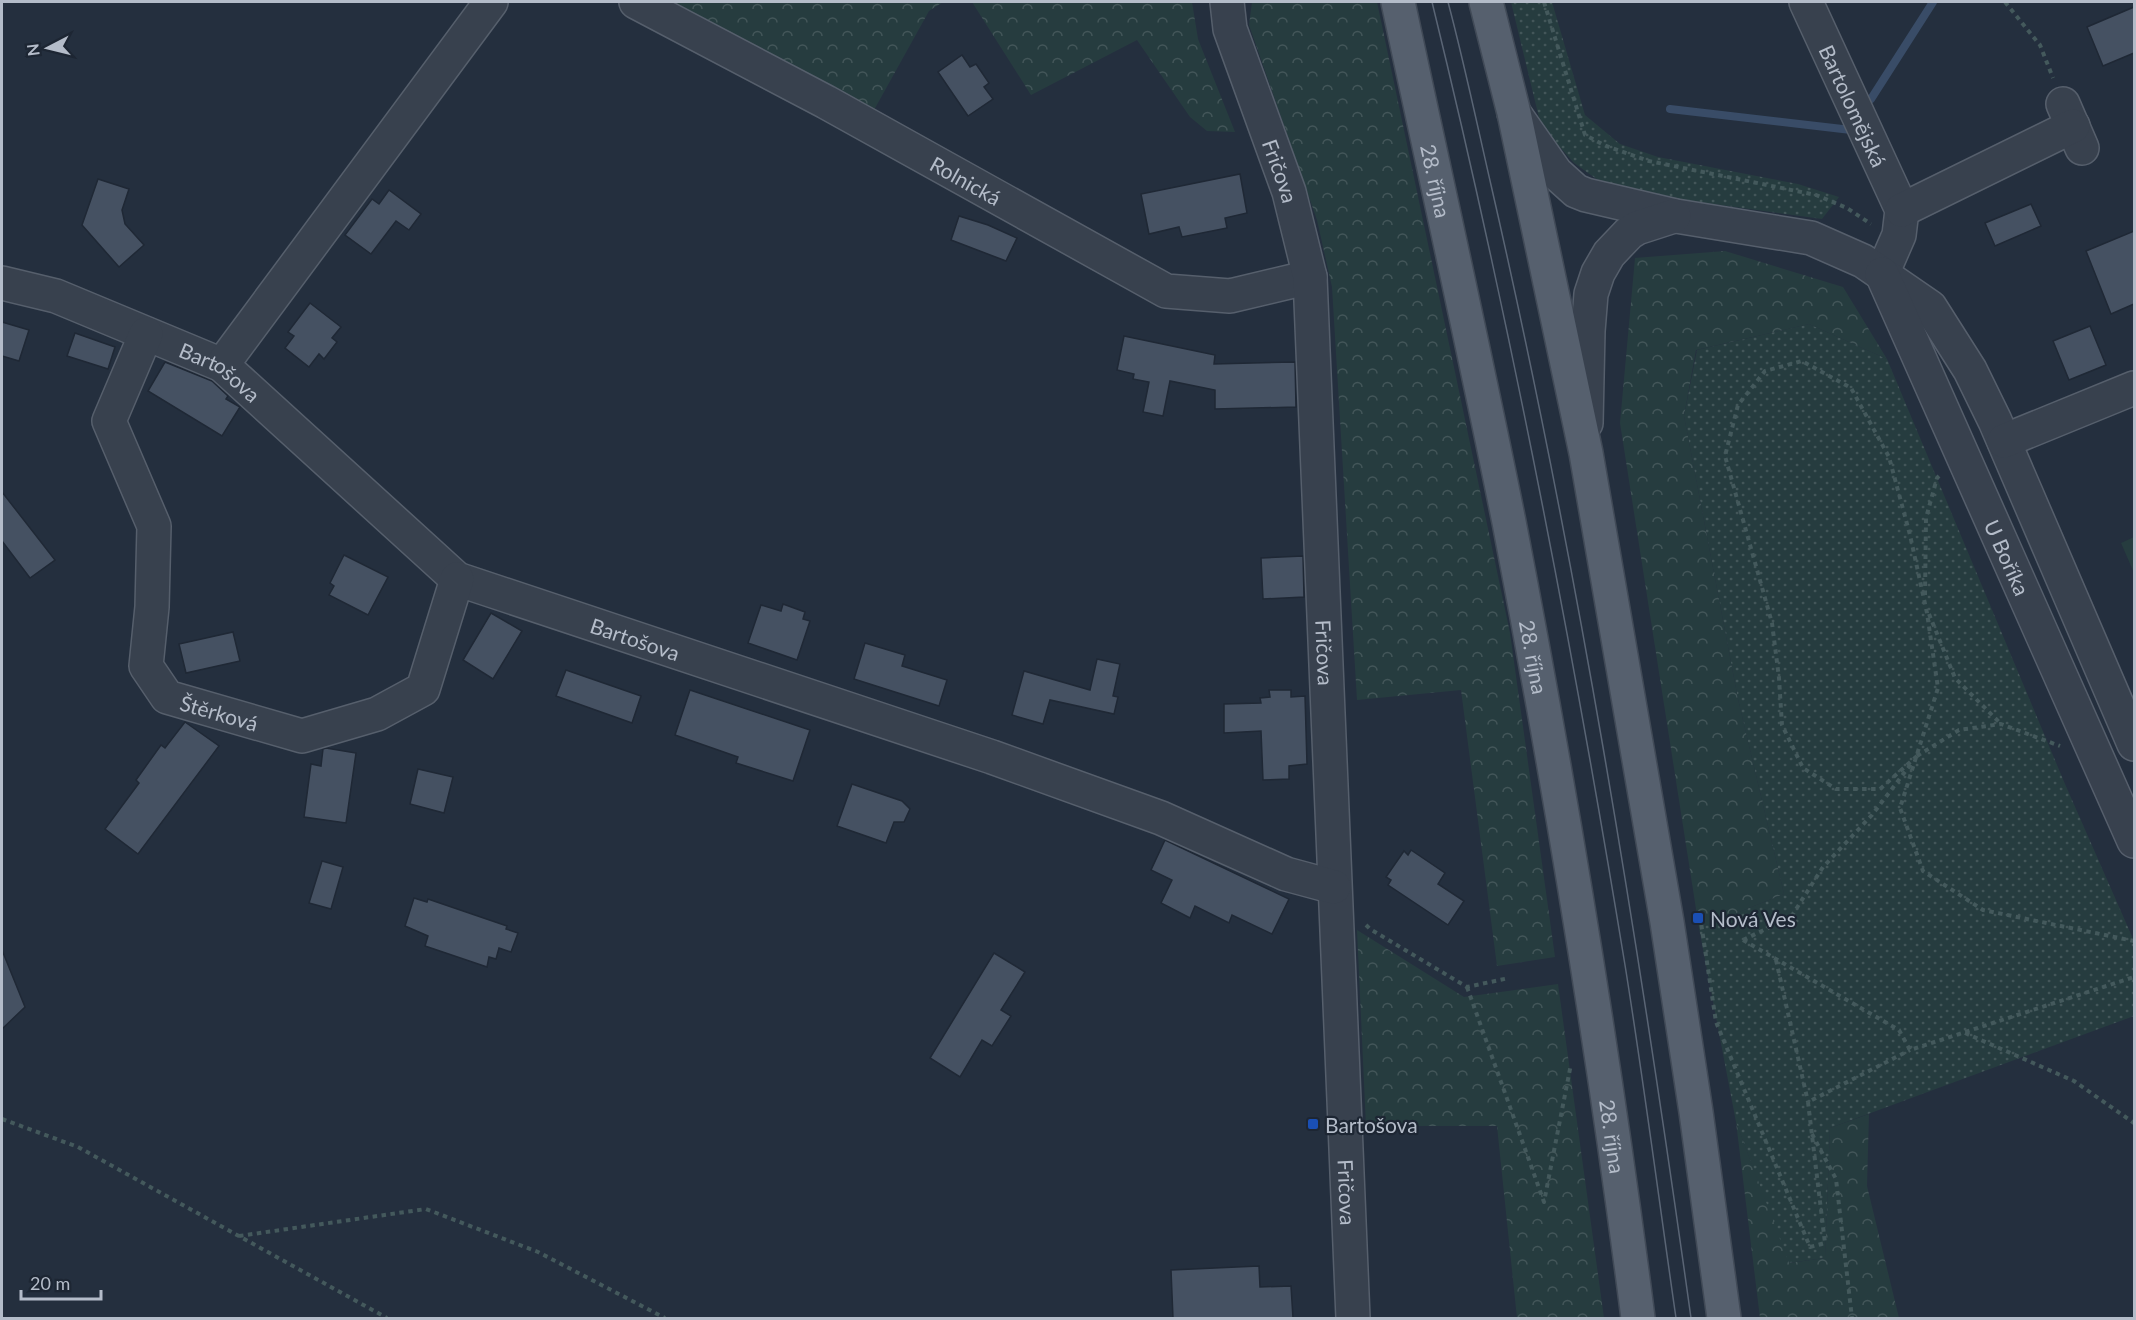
<svg xmlns="http://www.w3.org/2000/svg" width="2136" height="1320" font-family="Lato,sans-serif">
<defs>
<pattern id="grass-dots" width="8" height="8" patternUnits="userSpaceOnUse" patternTransform="scale(1.5)"><rect width="8" height="8" fill="#263c3f"/><path d="M2 2h.1M6 6h.1" fill="none" stroke="#435659" stroke-width="1.8" stroke-linecap="round"/></pattern>
<pattern id="forest-crowns" width="20" height="18" patternUnits="userSpaceOnUse" patternTransform="scale(1.5)"><rect width="20" height="18" fill="#263c3f"/><path d="M2 6a3 3 0 1 1 6 0M12 15a3 3 0 1 1 6 0" fill="none" stroke="#435659"/></pattern>
</defs>
<rect width="100%" height="100%" fill="#242f3e"/>
<g fill="url(#grass-dots)">
<polygon points="1511,2 1552,2 1585,115 1620,144 1658,157 1798,184 1839,197 1822,219 1612,190 1574,163 1541,126"/>
<polygon points="1809,324 1887,359 2065,784 2134,941 2134,1016 1830,1128 1825,1258 1788,1263 1736,1122 1699,928 1784,894 1738,699 1684,416 1697,350"/>
</g>
<g fill="url(#forest-crowns)">
<polygon points="672,2 943,2 929,11 874,110"/>
<polygon points="972,2 1192,2 1198,39 1235,132 1207,131 1190,117 1137,40 1031,95"/>
<polygon points="1252,2 1377,2 1510,633 1555,957 1497,966 1461,690 1357,700 1332,287 1317,220 1249,25"/>
<polygon points="1725,251 1843,287 1887,359 1809,324 1696,350 1684,416 1738,699 1784,894 1699,928 1620,423 1635,258"/>
<polygon points="1357,930 1464,997 1558,984 1604,1318 1517,1318 1497,1126 1366,1126"/>
<polygon points="1869,1114 1867,1186 1899,1318 1760,1318 1736,1122 1789,1263 1825,1258 1830,1128"/>
</g>
<polygon fill="#263c3f" points="2134,537 2134,573 2121,543"/>
<g fill="none" stroke-linecap="round" stroke-linejoin="round">
<g stroke="#394c67" stroke-width="8">
<polyline points="1871,99 1933,2"/>
<polyline points="1670,109 1851,130"/>
</g>
</g>
<g fill="#455162" stroke="#1f2835" stroke-width="1.5">
<polygon points="2134,7 2134,53 2103,66 2087,27"/>
<polygon points="962,55 970,67 976,64 989,83 984,87 993,99 968,116 938,72"/>
<polygon points="1240,174 1247,213 1225,218 1227,228 1182,237 1179,227 1149,234 1141,194"/>
<polygon points="98,179 129,189 122,210 125,224 144,245 119,267 82,225"/>
<polygon points="389,190 421,214 409,230 396,221 371,254 345,235 372,199 379,204"/>
<polygon points="2031,204 2041,226 1995,246 1985,223"/>
<polygon points="959,216 988,225 1017,238 1006,261 951,240"/>
<polygon points="2134,231 2134,304 2111,314 2086,251"/>
<polygon points="310,303 341,327 332,338 337,342 324,359 319,354 309,367 285,348 294,336 288,332"/>
<polygon points="2,322 29,330 19,361 2,356"/>
<polygon points="2090,326 2106,365 2069,380 2053,341"/>
<polygon points="75,333 115,347 108,369 67,356"/>
<polygon points="1124,336 1215,355 1214,364 1295,362 1296,407 1215,409 1215,390 1170,381 1163,416 1143,412 1149,382 1133,379 1134,374 1117,370"/>
<polygon points="165,362 212,381 228,396 226,399 240,407 222,436 148,391"/>
<polygon points="2,492 55,560 30,578 2,541"/>
<polygon points="344,555 388,577 368,615 329,595 334,586 330,583"/>
<polygon points="1303,556 1304,597 1263,599 1261,558"/>
<polygon points="783,604 805,612 803,619 810,621 797,660 748,643 761,605 781,611"/>
<polygon points="491,613 522,631 493,679 463,660"/>
<polygon points="233,632 240,661 186,673 179,644"/>
<polygon points="865,643 905,655 902,666 947,680 939,706 854,679"/>
<polygon points="1097,659 1120,664 1113,696 1118,697 1114,714 1050,700 1043,724 1012,715 1024,671 1090,690"/>
<polygon points="566,670 641,696 632,723 556,696"/>
<polygon points="690,690 810,730 793,781 736,763 738,757 675,735"/>
<polygon points="1269,690 1291,690 1291,697 1305,696 1307,764 1289,766 1289,779 1263,780 1261,731 1224,733 1224,704 1261,703 1260,698 1270,697"/>
<polygon points="185,722 219,746 138,854 105,829 139,783 136,780 161,745 165,748"/>
<polygon points="326,748 356,753 346,823 304,817 311,764 321,766 323,749"/>
<polygon points="418,769 453,777 444,813 410,804"/>
<polygon points="852,784 902,801 910,809 904,822 894,822 886,843 837,826"/>
<polygon points="1165,840 1289,899 1272,934 1232,915 1229,923 1195,906 1190,918 1161,903 1172,880 1151,870"/>
<polygon points="1411,850 1445,873 1438,884 1464,901 1448,925 1388,885 1391,880 1386,877 1404,851 1408,855"/>
<polygon points="322,861 343,867 331,909 309,903"/>
<polygon points="414,898 427,902 428,899 507,926 506,929 518,933 511,952 499,948 496,959 489,957 487,967 425,946 428,936 405,926"/>
<polygon points="2,950 25,1007 2,1029"/>
<polygon points="994,953 1025,972 1001,1010 1011,1016 992,1046 982,1040 960,1077 930,1058"/>
<polygon points="1259,1266 1260,1287 1291,1286 1293,1318 1173,1318 1171,1270"/>
</g>
<g fill="none" stroke-linecap="round" stroke-linejoin="round">
<defs>
<g id="minor">
<path id="s1" d="M636,2L826,102L1166,291L1230,296L1310,277"/>
<path id="s2" d="M1227,2L1230,29L1289,192L1310,277L1353,1318"/>
<path id="s3" d="M1806,2L1902,210L1899,235L1882,274"/>
<polyline points="2063,104 2082,148"/>
<polyline points="1514,113 1556,173 1576,191 1586,195 1676,216 1811,238 1863,261 1930,307 1970,370 1995,421 2134,744"/>
<polyline points="1902,210 2073,126"/>
<path id="s4" d="M1882,274L2134,841"/>
<path id="s5" d="M2,283L56,296L222,365L457,579L992,757L1161,818L1286,874L1334,887"/>
<path id="s6" d="M146,334L109,421L154,526L152,607L146,666L167,697L302,736L377,714L423,689L457,579"/>
<polyline points="222,365 491,2"/>
<polyline points="1586,423 1588,331 1591,294 1598,273 1609,254 1629,233 1637,228 1674,216"/>
<polyline points="2004,441 2134,388"/>
</g>
<g id="major">
<path id="s7" d="M1398,2C1435,175 1474,348 1509,522C1560,786 1604,1052 1638,1318"/>
<polyline points="1486,2 1514,113 1586,453 1667,922 1696,1112 1724,1318"/>
</g>
</defs>
<use href="#minor" stroke="#565f6c" stroke-width="36"/>
<use href="#major" stroke="#414a57" stroke-width="36"/>
<g stroke="#44595c" stroke-width="4" stroke-dasharray="4.5 4.5" stroke-linecap="butt">
<polyline points="1544,2 1585,135 1606,146 1649,161 1816,195 1847,208 1871,224"/>
<polyline points="2005,2 2040,45 2053,78"/>
<polyline points="1925,595 1926,518 1937,478 1939,476"/>
<polyline points="1929,614 1955,678 2001,724"/>
<polyline points="1917,756 1880,789 1836,789 1803,768 1782,725 1779,678 1772,623 1725,456 1738,405 1765,371 1802,361 1851,388 1889,457 1910,535 1927,613 1938,688 1900,808 1923,871 1983,910 2134,941"/>
<polyline points="1917,756 1959,730 2001,724 2060,746"/>
<polyline points="1700,916 1716,1022 1810,1247 1825,1243 1808,1102 1910,1050"/>
<polyline points="1366,925 1370,929 1467,987 1509,978"/>
<polyline points="1743,940 1791,917 1823,867 1872,815 1911,764"/>
<polyline points="1743,940 1899,1030 1910,1050 2134,977"/>
<polyline points="1776,960 1808,1102"/>
<polyline points="1467,987 1544,1202 1571,1064"/>
<polyline points="1965,1033 2074,1081 2134,1123"/>
<polyline points="2,1119 78,1147 387,1318"/>
<polyline points="1812,1134 1836,1179 1852,1318"/>
<polyline points="239,1236 426,1209 538,1252 665,1318"/>
</g>
<use href="#minor" stroke="#38414e" stroke-width="33"/>
<use href="#major" stroke="#56606e" stroke-width="33"/>
<g stroke="#5a6575" stroke-width="1.5">
<path d="M1432,2C1510,320 1572,642 1625,965C1644,1083 1659,1201 1676,1318"/>
<path d="M1448,2C1464,62 1477,124 1491,185C1577,559 1638,938 1691,1318"/>
</g>
</g>
<g fill="#1a4fb4" stroke="#1d2633" stroke-width="2">
<rect x="1692" y="912" width="12" height="12" rx="3"/>
<rect x="1307" y="1118" width="12" height="12" rx="3"/>
</g>
<g text-anchor="middle" dominant-baseline="central" stroke-width="4.5" stroke-linejoin="round" paint-order="stroke">
<g font-size="21" fill="#b4bcc9" stroke="#1d2633">
<text stroke="none"><textPath href="#s3" startOffset="114">Bartolomějská</textPath></text>
<text stroke="none"><textPath href="#s2" startOffset="178">Fričova</textPath></text>
<text stroke="none"><textPath href="#s1" startOffset="375">Rolnická</textPath></text>
<text stroke="none"><textPath href="#s7" startOffset="183">28. října</textPath></text>
<text stroke="none"><textPath href="#s5" startOffset="237">Bartošova</textPath></text>
<text stroke="none"><textPath href="#s4" startOffset="310">U Boříka</textPath></text>
<text stroke="none"><textPath href="#s5" startOffset="741">Bartošova</textPath></text>
<text stroke="none"><textPath href="#s2" startOffset="664">Fričova</textPath></text>
<text stroke="none"><textPath href="#s7" startOffset="669">28. října</textPath></text>
<text stroke="none"><textPath href="#s6" startOffset="441">Štěrková</textPath></text>
<text stroke="none"><textPath href="#s7" startOffset="1155">28. října</textPath></text>
<text stroke="none"><textPath href="#s2" startOffset="1204">Fričova</textPath></text>
</g>
<g font-size="21" fill="#b4bcc9" stroke="#1d2633" text-anchor="start">
<text x="1710" y="918">Nová Ves</text>
<text x="1325" y="1124">Bartošova</text>
</g>
</g>
<rect width="2136" height="1320" fill="none" stroke="#b4bcc9" stroke-width="6"/>
<g transform="translate(48 48) rotate(263)" stroke="#1d2633" stroke-width="4.5" paint-order="stroke">
<path d="M0-4.5L10 22L0 15L-10 22Z" fill="#b4bcc9"/>
<text y="-9" font-size="16" font-weight="bold" text-anchor="middle" fill="#b4bcc9">N</text>
</g>
<path d="M21 1290v9h80v-9" fill="none" stroke="#b4bcc9" stroke-width="3"/>
<text x="30" y="1290" font-size="18" fill="#b4bcc9" stroke="#1d2633" stroke-width="4.5" paint-order="stroke">20 m</text>
</svg>
